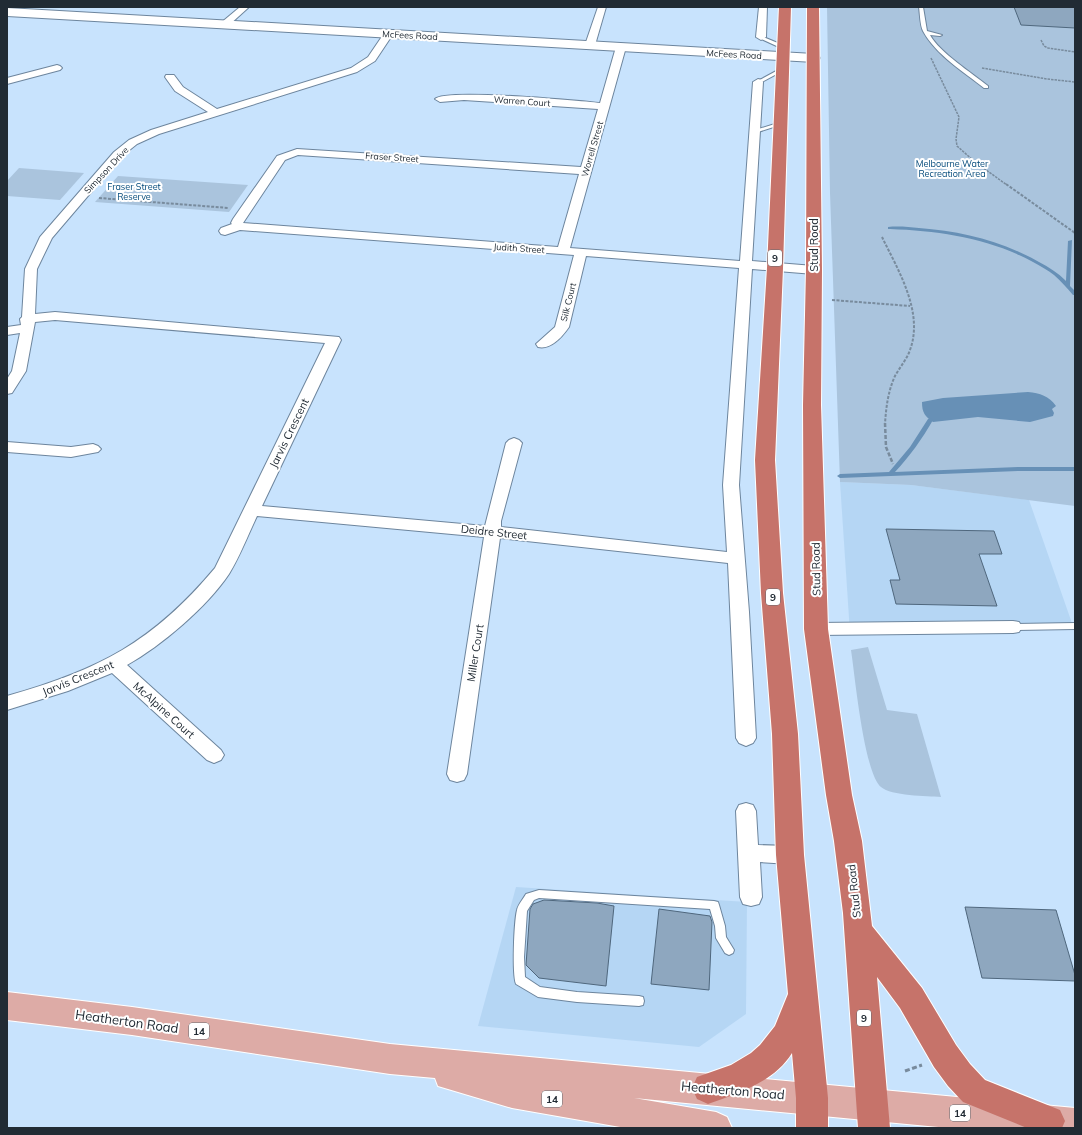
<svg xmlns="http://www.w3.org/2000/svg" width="1082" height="1135" font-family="Mulish,sans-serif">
<rect width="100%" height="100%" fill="#c8e3fd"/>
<g fill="#b5d6f4">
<polygon points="840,482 911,485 1029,500 1074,629 850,633"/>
<polygon points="516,887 747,902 746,1014 699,1047 478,1026"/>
</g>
<g fill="#aac4dd">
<polygon points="827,7 1075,7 1075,506 911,485 840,482 830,193"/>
<polygon points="19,168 84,173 60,200 7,196 7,181"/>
<polygon points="118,176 248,185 229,212 95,202"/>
<path d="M868,647L887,710L917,714L941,797C927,796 891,796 881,787C864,773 855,676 851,650Z"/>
</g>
<path fill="#6790b6" d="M1028,392C1040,393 1049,396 1056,406L1052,409L1054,413L1053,416L1030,422L978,417L933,422C925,416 922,413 922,402L943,398Z"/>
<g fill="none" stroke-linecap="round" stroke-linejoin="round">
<g fill="#6790b6" fill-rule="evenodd">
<path d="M888,227C898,226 909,227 919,228C961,231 1002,241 1039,262C1049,267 1058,273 1066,281L1068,241L1072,240L1070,286L1075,291V295H1073C1067,288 1061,281 1054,275C1048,270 1040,266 1033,262C989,238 940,231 890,229H888Z"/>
<path d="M930,418L933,420C922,439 910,456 895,472L1019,467H1075V471H1019L840,478L837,476L840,474L889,472L910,447L928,419Z"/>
</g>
</g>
<g fill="#8ea7bf" stroke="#4f677d">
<polygon points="1014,7 1075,7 1075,28 1021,25"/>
<polygon points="886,529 994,531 1002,554 979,554 997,606 896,604 890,580 900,580"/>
<polygon points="544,900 597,903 614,906 606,986 539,978 526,965 530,909 533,904"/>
<polygon points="965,907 1056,910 1075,975 1075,981 982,978"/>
<polygon points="659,909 710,916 712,922 709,990 651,984"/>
</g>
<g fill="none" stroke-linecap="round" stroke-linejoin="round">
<defs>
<g id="lane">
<path d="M919,7H923L927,31L942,35L940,36L930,35C939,52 972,73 988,86V88H984C964,72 936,55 923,31C920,25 920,14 919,7Z"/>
<polygon points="761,36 785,46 785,47 781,48 759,38 759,37"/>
<polygon points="780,69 784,70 760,83 756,82"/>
<polygon points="778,123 783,124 755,133 752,131"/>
<polygon points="1075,623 1075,629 1013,630 1010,629 1009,627 1010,625 1013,624"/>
<path d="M539,890L714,901L718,902L719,905L725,926L726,937L734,950L733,953L729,955L725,953L716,938L715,926L710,909L539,898L534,900L527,911L524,957L525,977L540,987L577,992L639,996L643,997L644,1001L643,1005L639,1006L577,1002L538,997L516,984C512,974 514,922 517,910C518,905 523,899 526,894Z"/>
</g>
<g id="street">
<polygon points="240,7 249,7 228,26 222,26 220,24 222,22"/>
<polygon points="598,7 606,7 595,45 590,48 585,45"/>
<polygon points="759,7 767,7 766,37 761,40 756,37"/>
<path d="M388,31L393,34L375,61L357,72L159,134L137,144L122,156L52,238L37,269L35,314L55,312L339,337L341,340L262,506L485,526L506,443L509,440L514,438L519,440L522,443L501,521V527L727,552L723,485L739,268L586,256L569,327C562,337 551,350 538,347L536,344L555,327L574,255L240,230L225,235L221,234L219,231L221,228L232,224L231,223L233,219L277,156L297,149L581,167L598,109L464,100L440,102L435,99C444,88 578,101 600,103L616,47L621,44L626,47L570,248L740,261L753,82L758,79L762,80L763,82L752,261L814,266L819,267L820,270L819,273L814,274L752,269L739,485L749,612L756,738L753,743L746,746L739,743L736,738L728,563L500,538L467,774L464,780L457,782L450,780L447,774L484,537L257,516C248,535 240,556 229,574C207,607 161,646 127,665L221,750L224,755L221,760L214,763L207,760L112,673L68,691L7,710V696C99,670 153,642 215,568L325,343L55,320L35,322L26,371L12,393L7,394V379L12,371L20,333L7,335V327L21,325L20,319L22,317L25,269L40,237L114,152L129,140L151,130L208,112L175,91L165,77L166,75H174L183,87L217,109L351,68L368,57L385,32ZM298,155L579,174L558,247L243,223L285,160Z"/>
<polygon points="57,65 60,66 62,68 60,70 7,84 7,78"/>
<polygon points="7,442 71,447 93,444 98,446 101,449 98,452 71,457 7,452"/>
<polygon points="1013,621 1019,622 1022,627 1019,632 1013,633 816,635 810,634 807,629 810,624 816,623"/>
<polygon points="746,803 753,805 756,811 758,845 790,846 797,849 801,855 797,861 790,864 760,862 762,897 759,904 751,906 743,904 740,897 736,811 739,805"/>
</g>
<polygon id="secondary" points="7,8 814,54 818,55 820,58 818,61 814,62 7,16"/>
<polygon id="primary" points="7,992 132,1007 390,1044 1075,1108 1075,1128 949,1128 634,1098 716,1112 727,1117 732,1128 626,1128 512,1108 438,1086 435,1078 390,1074 132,1035 7,1020"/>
<g id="highway">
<path d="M779,7H791L783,268L775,460L783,593L798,734L804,855L828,1098V1128H796V1098L792,1053C774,1082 739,1093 708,1104L697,1099L692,1088L697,1077L731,1065L751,1053L760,1045L775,1026L788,994L776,855L772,734L761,593L755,460L767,268Z"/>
<polygon points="807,7 819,7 822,270 821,405 828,629 852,795 862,841 872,926 922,988 956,1045 970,1064 985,1080 1060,1110 1065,1121 1062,1128 1027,1128 963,1102 948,1086 934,1067 900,1008 877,977 890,1128 858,1128 843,913 834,841 826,795 804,629 803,405 806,270"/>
</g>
</defs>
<use href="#lane" stroke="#6d859d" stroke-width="2"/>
<use href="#street" stroke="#6d859d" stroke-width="2"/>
<use href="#secondary" stroke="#6d859d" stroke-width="2"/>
<use href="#primary" stroke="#fff" stroke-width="2"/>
<use href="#highway" stroke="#fff" stroke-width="2"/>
<g stroke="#788b9d" stroke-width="1.5" stroke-dasharray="2.5 1" stroke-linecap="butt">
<polyline points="1041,40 1044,46 1048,48 1075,52"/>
<polyline points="931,58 959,117 956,139 957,146 975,162 1007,185"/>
<polyline points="982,68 1047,79 1075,82"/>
</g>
<g stroke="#788b9d" stroke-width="2" stroke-dasharray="3 1.5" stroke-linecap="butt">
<polyline points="1006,184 1075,233"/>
<polyline points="99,198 229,208"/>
<path d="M882,237C898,270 924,312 910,350C907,359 900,367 895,376C888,391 886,408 885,424"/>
<polyline points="832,300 910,306"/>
</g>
<polyline stroke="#788b9d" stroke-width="2.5" stroke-dasharray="4 2" stroke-linecap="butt" points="885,423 886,447 893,464"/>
<polyline stroke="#788b9d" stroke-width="3" stroke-dasharray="5 2.5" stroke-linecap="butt" points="905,1071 922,1065"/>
<use href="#lane" fill="#fff" fill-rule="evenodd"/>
<use href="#street" fill="#fff" fill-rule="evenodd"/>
<use href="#secondary" fill="#fff" fill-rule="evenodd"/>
<use href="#primary" fill="#ddaba6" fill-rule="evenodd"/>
<use href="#highway" fill="#c6736a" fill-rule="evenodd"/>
</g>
<g text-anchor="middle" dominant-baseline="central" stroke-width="4" stroke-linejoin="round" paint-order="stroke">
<g font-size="9" fill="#212b34" stroke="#fff">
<text transform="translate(410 35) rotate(3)">McFees Road</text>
<text transform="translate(734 54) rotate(3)">McFees Road</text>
<text transform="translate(522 101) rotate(4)">Warren Court</text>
<text transform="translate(592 149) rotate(-74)">Worrell Street</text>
<text transform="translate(392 157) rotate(4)">Fraser Street</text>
<text transform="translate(106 170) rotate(-47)">Simpson Drive</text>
<text transform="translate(519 248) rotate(4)">Judith Street</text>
<text transform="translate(568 302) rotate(-76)">Silk Court</text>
</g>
<g font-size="9" fill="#004879" stroke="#fff">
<text x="952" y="163">Melbourne Water<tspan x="952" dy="10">Recreation Area</tspan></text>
<text x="134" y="186">Fraser Street<tspan x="134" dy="10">Reserve</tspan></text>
</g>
<g fill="#fff" stroke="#646b71" stroke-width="1">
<rect x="768" y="250" width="14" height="16" rx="3"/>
<rect x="766" y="589" width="14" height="16" rx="3"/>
<rect x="857" y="1010" width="14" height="16" rx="3"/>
<rect x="189" y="1023" width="20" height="16" rx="3"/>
<rect x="542" y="1091" width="20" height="16" rx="3"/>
<rect x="950" y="1105" width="20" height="16" rx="3"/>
</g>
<g font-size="10" font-weight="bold" fill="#212b34">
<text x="775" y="258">9</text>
<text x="773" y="597">9</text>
<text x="864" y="1018">9</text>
<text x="199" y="1031">14</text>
<text x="552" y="1099">14</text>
<text x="960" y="1113">14</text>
</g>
<g font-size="11" fill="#212b34" stroke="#fff">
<text transform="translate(814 245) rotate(-90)">Stud Road</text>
<text transform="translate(289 433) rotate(-64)">Jarvis Crescent</text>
<text transform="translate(494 532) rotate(6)">Deidre Street</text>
<text transform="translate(816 569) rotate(-91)">Stud Road</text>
<text transform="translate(475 653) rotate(-81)">Miller Court</text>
<text transform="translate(78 678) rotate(-22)">Jarvis Crescent</text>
<text transform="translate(164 710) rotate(42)">McAlpine Court</text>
<text transform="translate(854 891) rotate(-96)">Stud Road</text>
</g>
<g font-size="13" fill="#212b34" stroke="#fff">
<text transform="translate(127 1021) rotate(8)">Heatherton Road</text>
<text transform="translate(733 1090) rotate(5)">Heatherton Road</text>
</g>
</g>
<rect width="1082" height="1135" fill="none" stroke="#212b34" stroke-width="16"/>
</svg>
